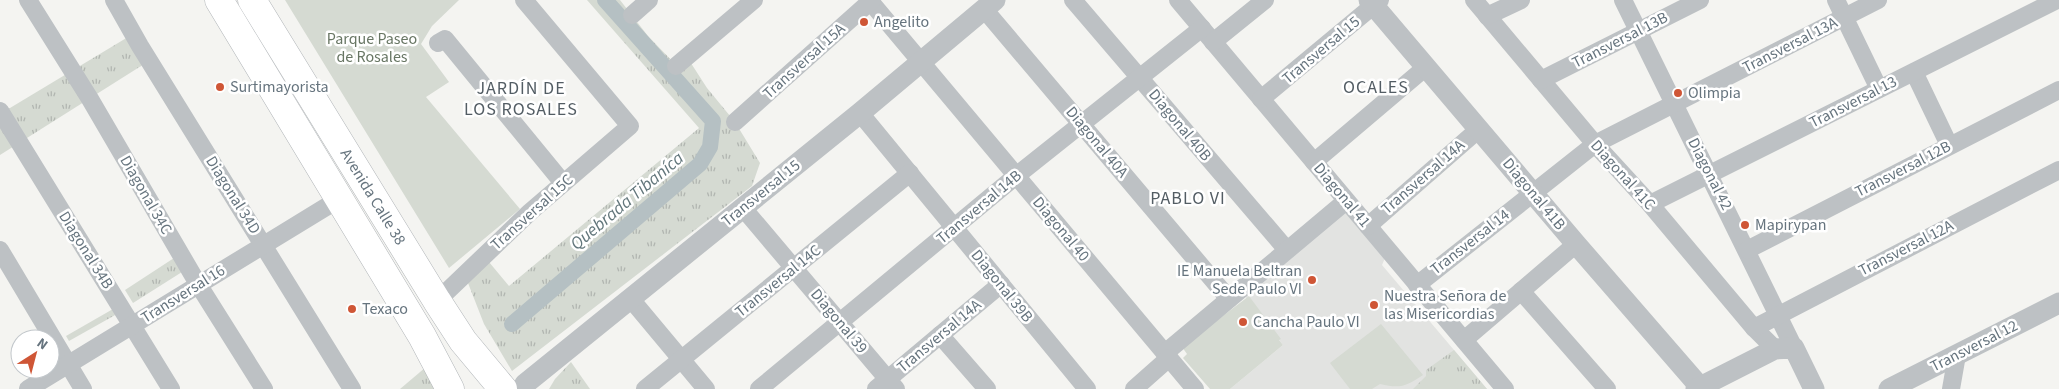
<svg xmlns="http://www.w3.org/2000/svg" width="2059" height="389" font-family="'Source Sans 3',sans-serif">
<defs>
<pattern id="grass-tufts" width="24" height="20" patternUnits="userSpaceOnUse" patternTransform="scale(1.25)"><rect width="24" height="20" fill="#d5dad2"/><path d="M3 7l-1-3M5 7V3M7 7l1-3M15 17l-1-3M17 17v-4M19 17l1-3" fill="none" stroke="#b1b5b0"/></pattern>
</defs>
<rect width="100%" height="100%" fill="#f4f4f1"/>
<polygon fill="#e2e3e1" points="1345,209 1385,258 1382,265 1487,389 1230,389 1283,345 1244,295"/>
<g fill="url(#grass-tufts)">
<polygon points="587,0 620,0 648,36 676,65 687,57 707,88 735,122 760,163 752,186 512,371 484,324 468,283 489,262 509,286 699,128"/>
<polygon points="133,34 149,61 0,155 0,114"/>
<polygon points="174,258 182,272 133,303 125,290"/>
<polygon points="113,309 117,314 69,341 66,336"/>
<polygon points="1454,350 1487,389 1413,389 1426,376 1426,370"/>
<polygon points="571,362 590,389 549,389 555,379"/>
<polygon points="426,367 439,389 400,389"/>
</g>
<g fill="#d5dad2">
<polygon points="285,0 459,0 432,26 421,44 449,82 426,97 520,209 449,268"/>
<polygon points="1249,296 1281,339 1279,340 1283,345 1230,389 1210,389 1183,358 1187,354 1182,347"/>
<path d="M1381,324L1423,375C1406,386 1401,389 1380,384L1372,389H1350L1330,363Z"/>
<polygon points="1444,371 1458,389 1420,389"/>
</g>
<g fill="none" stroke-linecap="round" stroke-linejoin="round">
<polyline stroke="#b5c0c3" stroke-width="16" points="512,324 700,164 710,147 713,121 605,0"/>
<defs>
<g id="primary">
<polyline points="219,0 422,336 450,389"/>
<path id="s1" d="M252,0L437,301L463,341L503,389"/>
</g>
</defs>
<use href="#primary" stroke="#b1b5b8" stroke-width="29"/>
<g stroke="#bdc1c4" stroke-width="18">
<polyline points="28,0 90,99 198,284 264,389"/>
<polyline points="114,0 140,46 352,389"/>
<polyline points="869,0 1195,389"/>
<polyline points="1073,0 1287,250"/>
<polyline points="1178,0 1505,389"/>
<polyline points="1474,0 1595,144 1650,204 1754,328 1775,349"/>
<polyline points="1623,0 1794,348"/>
<polyline points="1836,0 1879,89"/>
<polyline points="984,9 1229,299"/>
<polyline points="632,15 649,0"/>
<polyline points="1487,16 1521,0"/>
<polyline points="1213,42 1265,0"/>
<polyline points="438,43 445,39 563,183"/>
<polyline points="676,66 754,0"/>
<polyline points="1914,72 1949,145"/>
<polyline points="1541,80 1700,0"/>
<polyline points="1261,99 1380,0"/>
<polyline points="0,111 171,389"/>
<polyline points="860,113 1087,389"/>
<polyline points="735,122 872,0"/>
<polyline points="1314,162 1426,67"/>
<polyline points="1650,204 2057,0"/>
<polyline points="743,208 896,389"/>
<polyline points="1368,226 1479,129"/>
<polyline points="0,250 83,389"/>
<polyline points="1747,250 2059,90"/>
<polyline points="1417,285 1595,144 1878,0"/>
<polyline points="1521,291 1607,389"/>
<polyline points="630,298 706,389"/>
<polyline points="437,301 530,212 630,126 524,0"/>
<polyline points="1754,328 2059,170"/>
<polyline points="940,335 987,389"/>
<polyline points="1464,340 1576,244"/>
<polyline points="1165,353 1346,201"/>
<polyline points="28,389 339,199"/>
<polyline points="645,389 910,173"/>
<polyline points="759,389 1016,176 1202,28"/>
<polyline points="876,389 1001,284"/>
<polyline points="1134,389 1169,358"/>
<polyline points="1951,389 1957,355"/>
</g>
<g stroke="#bdc1c4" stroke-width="21">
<polyline points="1369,0 1576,244 1700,387"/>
<polyline points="522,389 525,384 860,113 995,0"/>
<polyline points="1696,389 1775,349 1794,348 1814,389"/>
<polyline points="1889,389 2059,303"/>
</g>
<use href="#primary" stroke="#fff" stroke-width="28"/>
</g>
<g fill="#cf5636" stroke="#fff" stroke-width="2">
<circle cx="864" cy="22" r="5"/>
<circle cx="220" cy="87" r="5"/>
<circle cx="1678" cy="93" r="5"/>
<circle cx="1745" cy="225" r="5"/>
<circle cx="1312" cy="280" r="5"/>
<circle cx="1374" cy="305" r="5"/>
<circle cx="352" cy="309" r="5"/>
<circle cx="1243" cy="322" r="5"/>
</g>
<g text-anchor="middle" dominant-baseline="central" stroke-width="5" stroke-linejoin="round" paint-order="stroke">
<g font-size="16" fill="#66747e" stroke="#fff" text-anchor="start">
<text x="874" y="22">Angelito</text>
<text x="230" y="87">Surtimayorista</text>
<text x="1688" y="93">Olimpia</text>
<text x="1755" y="225">Mapirypan</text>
<text x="1302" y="271" text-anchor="end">IE Manuela Beltran<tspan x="1302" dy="18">Sede Paulo VI</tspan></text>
<text x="1384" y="296">Nuestra Señora de<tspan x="1384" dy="18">las Misericordias</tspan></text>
<text x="362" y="309">Texaco</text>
<text x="1253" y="322">Cancha Paulo VI</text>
</g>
<g font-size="16" fill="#687664" stroke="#fff">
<text x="372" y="39">Parque Paseo<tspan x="372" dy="18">de Rosales</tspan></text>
</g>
<g font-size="16" fill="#66747e" stroke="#fff">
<text transform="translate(1620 40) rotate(-27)">Transversal 13B</text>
<text transform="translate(1790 45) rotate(-27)">Transversal 13A</text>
<text transform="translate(1321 50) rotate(-40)">Transversal 15</text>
<text transform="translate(804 61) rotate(-42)">Transversal 15A</text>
<text transform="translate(1853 102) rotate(-27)">Transversal 13</text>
<text transform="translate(1180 125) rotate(50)">Diagonal 40B</text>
<text transform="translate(1097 142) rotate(50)">Diagonal 40A</text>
<text transform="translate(1903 169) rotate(-27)">Transversal 12B</text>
<text transform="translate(1710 174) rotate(63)">Diagonal 42</text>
<text transform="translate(1623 175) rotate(48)">Diagonal 41C</text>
<text transform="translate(1423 177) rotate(-41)">Transversal 14A</text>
<text transform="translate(761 193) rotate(-39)">Transversal 15</text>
<text transform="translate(1534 194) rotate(50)">Diagonal 41B</text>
<text transform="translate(146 195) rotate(60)">Diagonal 34C</text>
<text transform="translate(233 195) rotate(58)">Diagonal 34D</text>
<text transform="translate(1342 195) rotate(50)">Diagonal 41</text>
<text stroke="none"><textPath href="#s1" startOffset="231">Avenida Calle 38</textPath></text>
<text transform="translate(979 207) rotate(-40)">Transversal 14B</text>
<text transform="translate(532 212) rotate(-42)">Transversal 15C</text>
<text transform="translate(1061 229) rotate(50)">Diagonal 40</text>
<text transform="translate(1470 242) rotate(-38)">Transversal 14</text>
<text transform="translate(1906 248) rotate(-27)">Transversal 12A</text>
<text transform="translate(86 250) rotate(58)">Diagonal 34B</text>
<text transform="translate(778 281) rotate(-39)">Transversal 14C</text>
<text transform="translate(1002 286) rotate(51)">Diagonal 39B</text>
<text transform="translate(183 294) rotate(-32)">Transversal 16</text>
<text transform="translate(839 321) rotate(50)">Diagonal 39</text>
<text transform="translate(939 336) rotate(-40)">Transversal 14A</text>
<text transform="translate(1974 346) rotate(-27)">Transversal 12</text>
</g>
<g font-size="18" letter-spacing="1" fill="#535d64" stroke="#fff">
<text x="1376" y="87">OCALES</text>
<text x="521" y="88">JARDÍN DE<tspan x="521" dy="21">LOS ROSALES</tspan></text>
<text x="1188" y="198">PABLO VI</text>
</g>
<g font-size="18" font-style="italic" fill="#62767b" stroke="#fff">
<text transform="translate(627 201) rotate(-40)">Quebrada Tibaníca</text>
</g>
</g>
<g transform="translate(35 354) rotate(36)"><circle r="24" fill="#ffffff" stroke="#c2c7cb"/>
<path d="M0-4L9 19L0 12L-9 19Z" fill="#cf5636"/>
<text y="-8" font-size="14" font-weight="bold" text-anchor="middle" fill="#66747e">N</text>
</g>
</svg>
